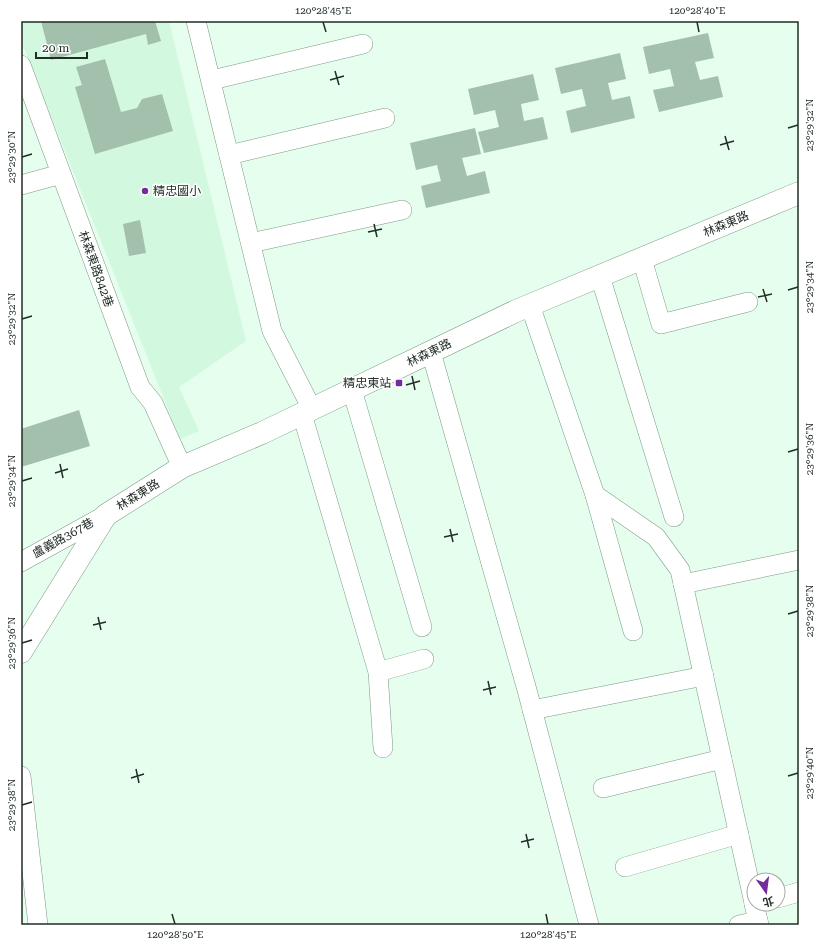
<svg xmlns="http://www.w3.org/2000/svg" width="820" height="946" font-family="'Roboto Serif','Noto Sans TC',serif">
<rect width="100%" height="100%" fill="#e5feed"/>
<polygon fill="#d2f9df" points="21,21 169,21 246,341 179,387 199,431 180,439 21,41"/>
<g fill="#a2c0ac">
<polygon points="41,21 155,21 161,41 148,45 146,34 51,60"/>
<polygon points="708,33 714,58 695,62 700,80 718,76 723,97 659,112 653,90 674,86 670,69 649,74 643,47"/>
<polygon points="620,53 626,79 608,83 612,100 630,96 635,118 571,133 566,111 586,106 582,89 561,94 555,68"/>
<polygon points="105,59 121,112 137,108 142,99 162,94 173,131 95,154 75,87 82,85 76,67"/>
<polygon points="533,74 539,100 521,104 524,121 543,117 548,139 484,153 478,132 499,127 495,110 474,115 468,89"/>
<polygon points="475,128 481,154 462,158 467,176 485,171 490,193 426,208 421,186 441,181 437,165 416,170 410,143"/>
<polygon points="140,220 146,253 129,256 123,224"/>
<polygon points="79,410 90,446 21,467 21,429"/>
</g>
<g fill="none" stroke-linecap="round" stroke-linejoin="round">
<defs>
<g id="minor">
<polyline points="196,21 272,331 312,409"/>
<polyline points="21,65 140,387 153,403 182,467"/>
<polyline points="212,80 363,44"/>
<polyline points="229,155 385,118"/>
<polyline points="21,185 61,174"/>
<polyline points="251,243 402,210"/>
<polyline points="642,259 661,324 748,302"/>
<polyline points="600,276 674,517"/>
<polyline points="530,305 595,495 656,537 680,570 754,903"/>
<polyline points="431,352 527,690 589,925"/>
<polyline points="352,390 422,627"/>
<polyline points="302,414 378,672 383,748"/>
<polyline points="595,495 633,631"/>
<polyline points="21,562 106,515"/>
<polyline points="683,584 799,560"/>
<polyline points="378,672 424,659"/>
<polyline points="532,710 704,676"/>
<polyline points="21,776 38,925"/>
<polyline points="603,788 722,759"/>
<polyline points="625,867 739,834"/>
<polyline points="778,898 799,892"/>
<polyline points="754,904 759,925"/>
<polyline points="739,925 758,921"/>
</g>
<polyline id="major" points="21,652 106,515 182,467 262,433 516,311 799,193"/>
</defs>
<use href="#minor" stroke="#7d9a87" stroke-width="20"/>
<use href="#major" stroke="#7d9a87" stroke-width="23"/>
<use href="#minor" stroke="#fff" stroke-width="19"/>
<use href="#major" stroke="#fff" stroke-width="22"/>
</g>
<path fill="none" stroke="#212d25" stroke-width="1.5" d="M323,22L326,32M697,22L699,32M335,71L339,85M330,80L344,76M788,128L798,125M725,136L729,150M720,145L734,141M22,157L32,154M374,224L377,237M368,232L382,229M763,289L767,302M788,290L798,287M758,297L772,294M22,319L32,316M412,376L415,390M406,385L420,381M788,452L798,449M60,464L63,478M55,473L68,469M22,481L32,478M450,529L453,542M444,537L458,534M788,614L798,611M98,617L101,630M93,625L106,622M22,643L32,640M488,681L491,695M483,690L496,687M136,769L139,783M788,776L798,773M131,778L144,774M22,805L32,802M526,834L529,848M521,842L534,839M172,914L175,924M546,914L548,924"/>
<g fill="#752b9e" stroke="#fff" stroke-width="1.5">
<circle cx="145" cy="191" r="4"/>
<rect x="395" y="379" width="8" height="8" rx="2"/>
</g>
<g text-anchor="middle" dominant-baseline="central" stroke-width="3" stroke-linejoin="round" paint-order="stroke">
<g font-size="12" fill="#212d25" stroke="#fff" text-anchor="start">
<text x="153" y="191">精忠國小</text>
<text x="391" y="383" text-anchor="end">精忠東站</text>
</g>
<g font-size="12" fill="#212d25" stroke="#fff">
<text transform="translate(726 224) rotate(-23)">林森東路</text>
<text transform="translate(96 269) rotate(70)">林森東路842巷</text>
<text transform="translate(429 353) rotate(-26)">林森東路</text>
<text transform="translate(138 495) rotate(-32)">林森東路</text>
<text transform="translate(63 538) rotate(-29)">盧義路367巷</text>
</g>
</g>
<rect width="820" height="946" fill="none" stroke="#ffffff" stroke-width="44"/>
<g transform="translate(766 892) rotate(166)"><circle r="19" fill="#ffffff" stroke="#a6aba8"/>
<path d="M0-3L7 15L0 10L-7 15Z" fill="#752b9e"/>
<text y="-6" font-size="11" font-weight="bold" text-anchor="middle" fill="#212d25">北</text>
</g>
<path d="M36 52v6h51v-6" fill="none" stroke="#212d25" stroke-width="2"/>
<text x="42" y="52" font-size="12" fill="#212d25" stroke="#ffffff" stroke-width="3" paint-order="stroke">20 m</text>
<rect x="22" y="22" width="776" height="902" fill="none" stroke="#212d25" stroke-width="1.5"/>
<g font-size="10" text-anchor="middle" fill="#212d25">
<text x="323" y="14">120°28'45"E</text>
<text x="697" y="14">120°28'40"E</text>
<text transform="translate(809 125) rotate(-90)" y="4">23°29'32"N</text>
<text transform="translate(11 157) rotate(-90)" y="4">23°29'30"N</text>
<text transform="translate(809 287) rotate(-90)" y="4">23°29'34"N</text>
<text transform="translate(11 319) rotate(-90)" y="4">23°29'32"N</text>
<text transform="translate(809 449) rotate(-90)" y="4">23°29'36"N</text>
<text transform="translate(11 481) rotate(-90)" y="4">23°29'34"N</text>
<text transform="translate(809 611) rotate(-90)" y="4">23°29'38"N</text>
<text transform="translate(11 643) rotate(-90)" y="4">23°29'36"N</text>
<text transform="translate(809 773) rotate(-90)" y="4">23°29'40"N</text>
<text transform="translate(11 805) rotate(-90)" y="4">23°29'38"N</text>
<text x="175" y="938">120°28'50"E</text>
<text x="548" y="938">120°28'45"E</text>
</g>
</svg>
